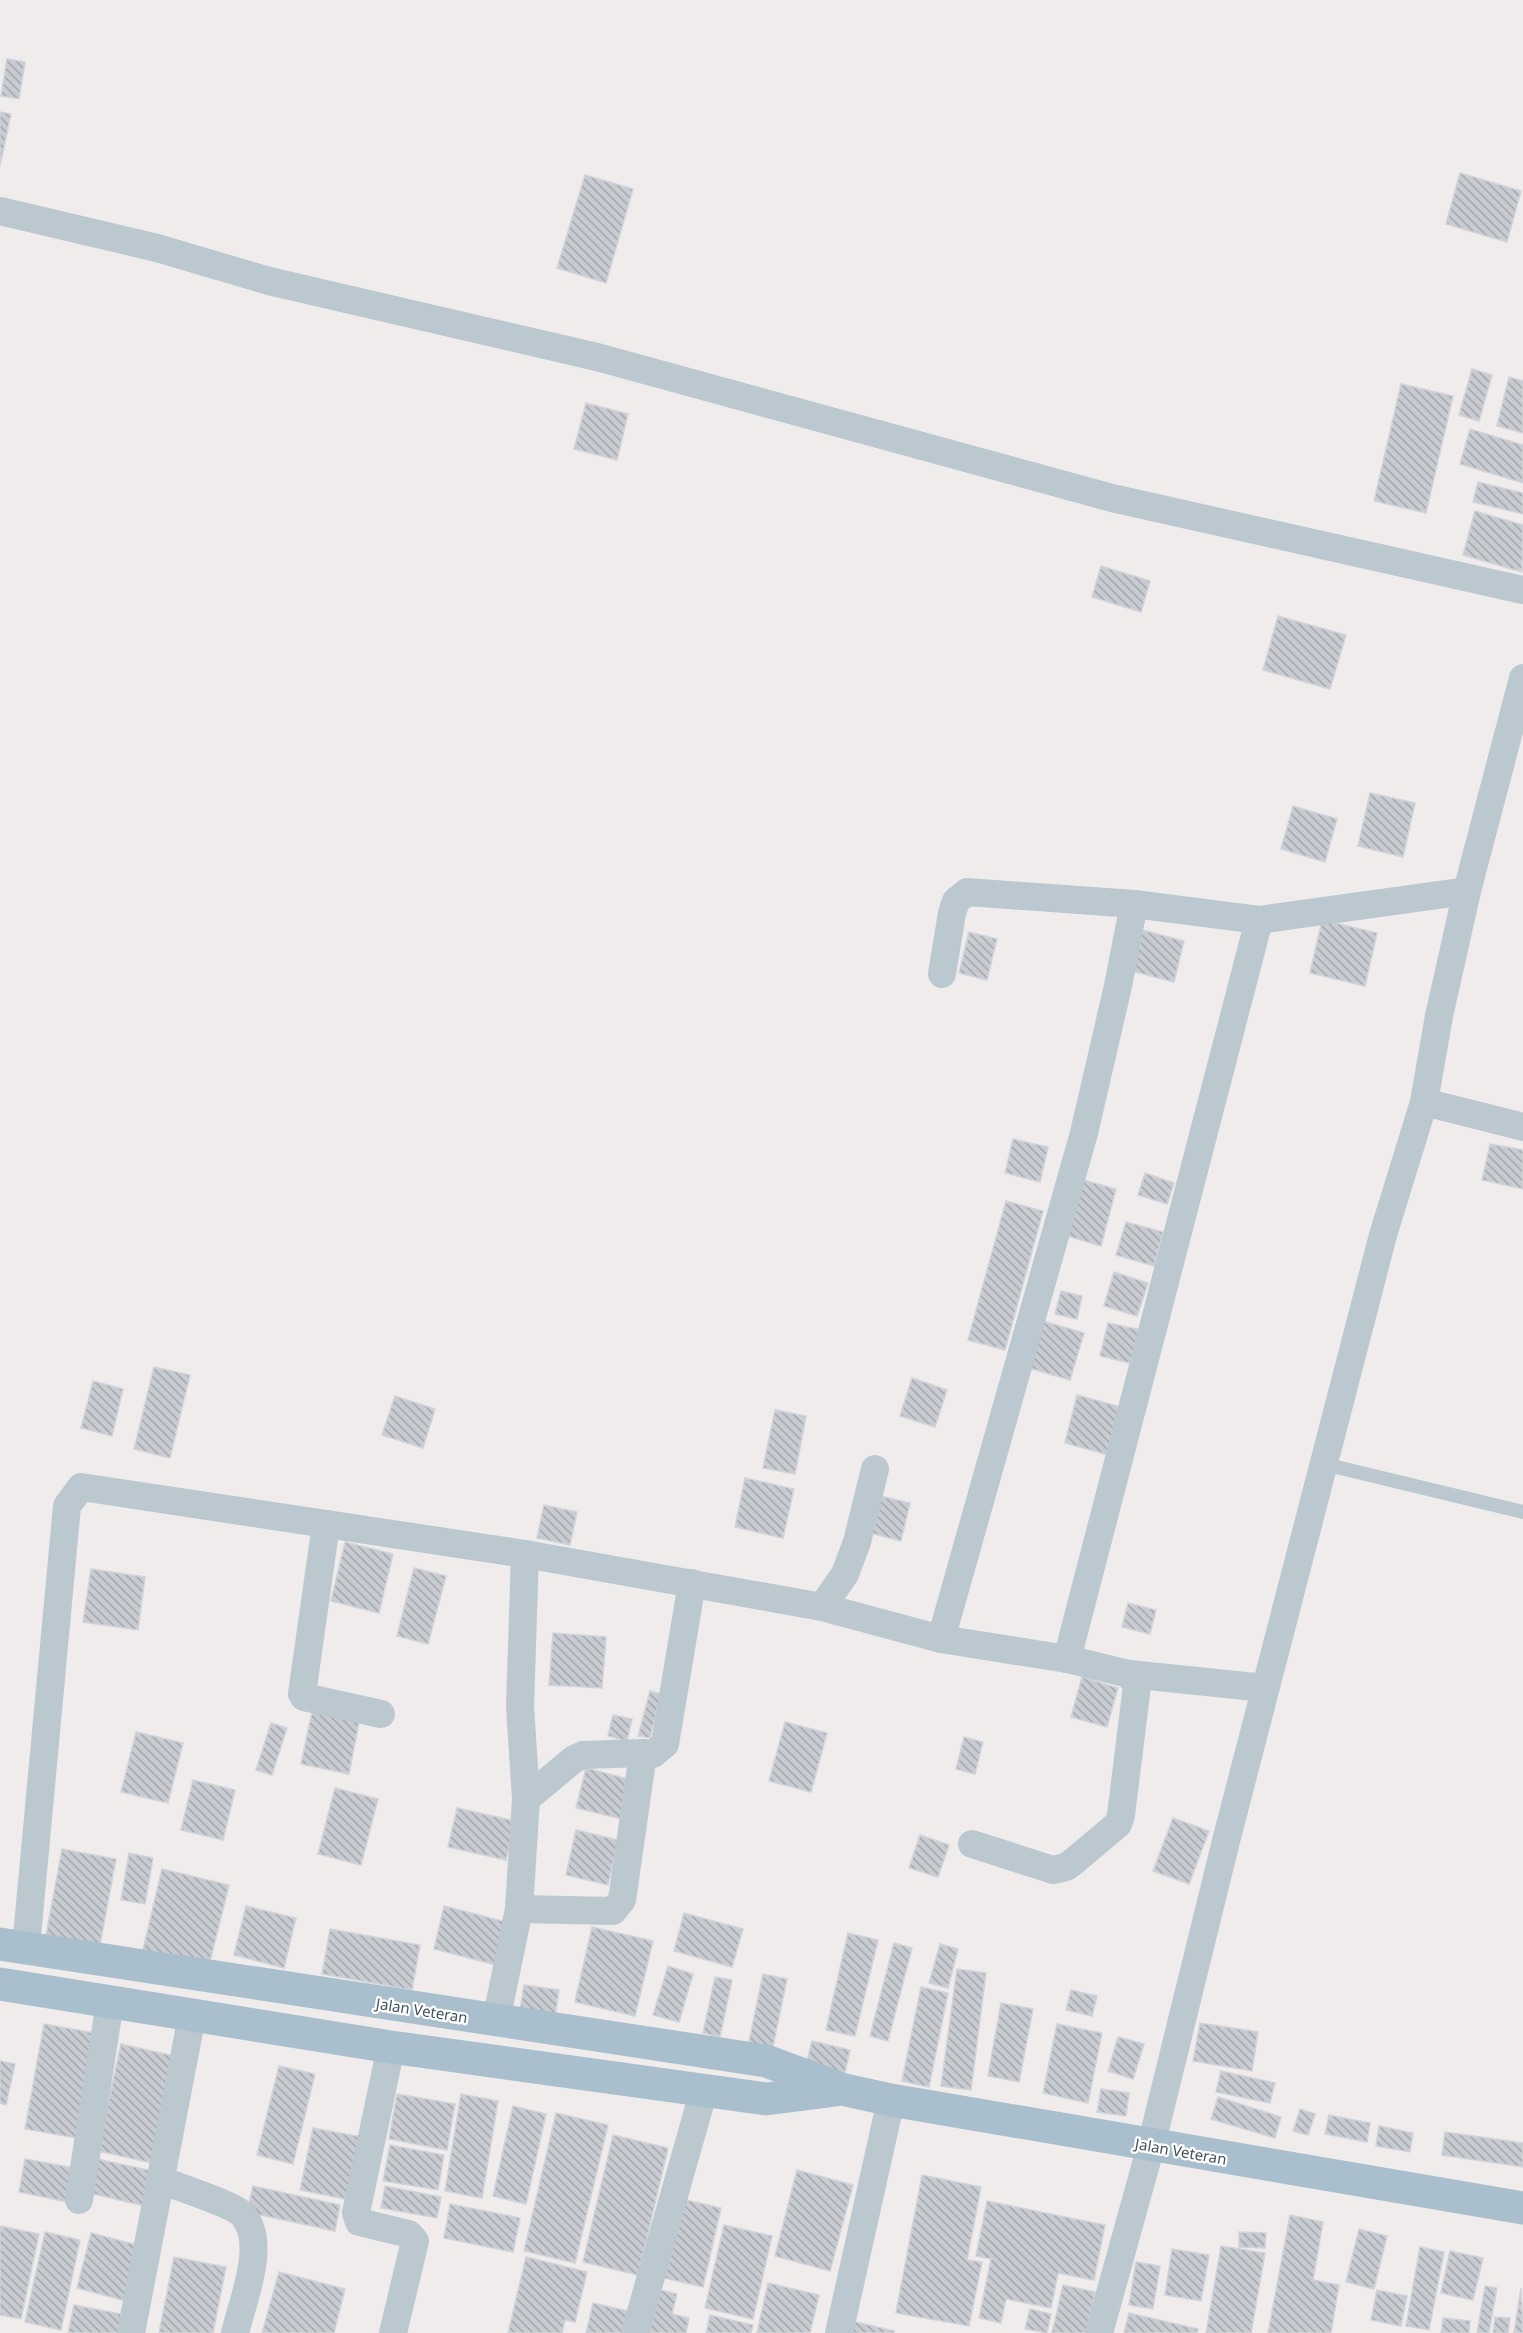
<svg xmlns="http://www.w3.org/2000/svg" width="1523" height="2333" font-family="'Noto Sans',sans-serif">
<defs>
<pattern id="building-back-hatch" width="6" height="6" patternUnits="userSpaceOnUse" patternTransform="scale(1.5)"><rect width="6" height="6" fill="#c8ccd2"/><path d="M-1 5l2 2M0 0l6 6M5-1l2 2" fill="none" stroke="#a4a8ad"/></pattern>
</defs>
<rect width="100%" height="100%" fill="#f0ecec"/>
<g fill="url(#building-back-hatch)" stroke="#d0d3d9" stroke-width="1.5">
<polygon points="7,59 25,62 19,99 1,96"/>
<polygon points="0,112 11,114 0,166"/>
<polygon points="1460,173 1521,191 1507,242 1446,224"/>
<polygon points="585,175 633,189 606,283 557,268"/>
<polygon points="1472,369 1492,375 1479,421 1459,415"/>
<polygon points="1509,377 1523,381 1523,433 1497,426"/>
<polygon points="1401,384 1453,396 1426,513 1374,501"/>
<polygon points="586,403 628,414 617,460 574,449"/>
<polygon points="1470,429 1523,445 1523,483 1460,464"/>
<polygon points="1478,482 1523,493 1523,514 1473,502"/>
<polygon points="1475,511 1523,525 1522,572 1463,555"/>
<polygon points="1101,566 1150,581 1141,612 1092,597"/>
<polygon points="1278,616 1346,635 1330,689 1263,670"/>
<polygon points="1370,793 1415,803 1403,857 1358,846"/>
<polygon points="1293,806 1337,819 1325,862 1281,849"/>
<polygon points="1322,920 1377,933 1365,986 1310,973"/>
<polygon points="1142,930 1184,941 1174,982 1132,971"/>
<polygon points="969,932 997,939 987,980 959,973"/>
<polygon points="1013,1139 1048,1147 1040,1182 1005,1173"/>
<polygon points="1490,1144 1523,1150 1523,1189 1482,1180"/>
<polygon points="1145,1173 1174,1183 1167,1204 1138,1195"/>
<polygon points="1076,1178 1116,1189 1101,1246 1061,1234"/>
<polygon points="1006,1201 1043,1211 1005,1350 968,1340"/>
<polygon points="1126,1222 1163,1232 1154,1266 1116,1255"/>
<polygon points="1114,1272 1148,1283 1137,1316 1104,1306"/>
<polygon points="1061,1291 1082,1296 1077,1319 1055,1314"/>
<polygon points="1043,1321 1084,1333 1070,1380 1029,1368"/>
<polygon points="1108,1323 1142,1330 1134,1364 1100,1356"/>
<polygon points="154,1367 190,1375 170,1458 134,1449"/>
<polygon points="912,1378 947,1390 935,1427 900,1416"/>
<polygon points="93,1381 123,1389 112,1436 81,1428"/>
<polygon points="1077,1395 1121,1407 1109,1455 1065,1443"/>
<polygon points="395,1396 435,1409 423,1448 382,1435"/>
<polygon points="775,1410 806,1416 795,1474 763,1468"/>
<polygon points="745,1478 794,1489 783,1538 735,1527"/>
<polygon points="880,1496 910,1503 901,1541 870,1533"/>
<polygon points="544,1505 577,1512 570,1545 537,1538"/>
<polygon points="345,1542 393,1554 379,1613 331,1601"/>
<polygon points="414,1568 446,1576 428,1644 397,1636"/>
<polygon points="91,1569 145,1577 138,1630 83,1622"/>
<polygon points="1128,1603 1156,1610 1150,1634 1122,1627"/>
<polygon points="553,1633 606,1637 602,1688 549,1685"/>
<polygon points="1082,1677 1118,1688 1107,1727 1071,1717"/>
<polygon points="650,1691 661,1694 650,1738 638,1736"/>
<polygon points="313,1707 360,1717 349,1774 301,1764"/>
<polygon points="613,1715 632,1719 627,1741 608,1736"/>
<polygon points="785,1722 827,1733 811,1792 769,1781"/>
<polygon points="271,1723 287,1728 272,1775 256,1770"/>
<polygon points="136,1732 183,1743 168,1803 121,1792"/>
<polygon points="964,1737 983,1742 975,1774 956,1769"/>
<polygon points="586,1768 632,1780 622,1819 576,1808"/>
<polygon points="193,1780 235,1790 223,1840 181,1830"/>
<polygon points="335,1788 378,1799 361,1865 318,1854"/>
<polygon points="457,1808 515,1821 506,1860 448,1847"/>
<polygon points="1173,1818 1209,1831 1189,1884 1153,1871"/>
<polygon points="576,1830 618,1840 608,1885 566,1875"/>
<polygon points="920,1835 949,1845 938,1877 909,1868"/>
<polygon points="62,1849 116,1859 98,1956 44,1946"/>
<polygon points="129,1853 153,1858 145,1904 121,1900"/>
<polygon points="162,1869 229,1885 208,1970 142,1954"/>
<polygon points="246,1906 296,1918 284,1968 234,1955"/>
<polygon points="444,1906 506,1922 496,1965 434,1949"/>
<polygon points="684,1913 743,1929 732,1967 674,1951"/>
<polygon points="592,1927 653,1941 635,2016 575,2002"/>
<polygon points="330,1929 420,1945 412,1990 322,1974"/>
<polygon points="848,1933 878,1940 855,2036 826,2030"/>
<polygon points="894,1943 912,1948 888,2041 870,2036"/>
<polygon points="940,1944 958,1949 948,1988 929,1983"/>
<polygon points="668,1966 693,1974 679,2022 653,2015"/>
<polygon points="957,1969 986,1973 971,2090 941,2086"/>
<polygon points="763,1974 787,1979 771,2056 747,2051"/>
<polygon points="715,1977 732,1980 720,2037 703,2033"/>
<polygon points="524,1985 559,1990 555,2017 520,2011"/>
<polygon points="921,1987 948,1993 929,2087 902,2081"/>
<polygon points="1071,1990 1097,1996 1092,2016 1066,2010"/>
<polygon points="1001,2003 1033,2009 1019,2082 988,2076"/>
<polygon points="1200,2023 1258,2032 1252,2071 1193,2061"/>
<polygon points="44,2024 95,2033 76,2138 25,2129"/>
<polygon points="1057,2024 1102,2033 1088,2103 1043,2093"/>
<polygon points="1118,2037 1144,2044 1133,2079 1108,2071"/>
<polygon points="812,2041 850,2050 845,2073 806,2065"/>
<polygon points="121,2044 179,2057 157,2164 98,2151"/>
<polygon points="0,2061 15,2064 6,2105 0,2103"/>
<polygon points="279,2066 315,2074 293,2164 257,2155"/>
<polygon points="1221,2071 1275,2083 1270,2103 1216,2092"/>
<polygon points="1101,2089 1129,2093 1126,2116 1097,2112"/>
<polygon points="397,2094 455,2104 447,2150 389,2139"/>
<polygon points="461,2094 498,2101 482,2198 445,2191"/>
<polygon points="1218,2097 1281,2117 1275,2138 1211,2119"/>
<polygon points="513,2106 546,2114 526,2204 493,2196"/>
<polygon points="1300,2109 1315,2114 1308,2135 1293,2131"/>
<polygon points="556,2113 608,2125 575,2263 524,2251"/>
<polygon points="1329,2115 1370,2123 1367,2142 1325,2134"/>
<polygon points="1379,2126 1413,2133 1410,2152 1376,2146"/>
<polygon points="313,2128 362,2137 350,2200 300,2190"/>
<polygon points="1445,2132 1523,2143 1523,2167 1442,2155"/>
<polygon points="613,2135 668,2148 638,2275 583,2262"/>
<polygon points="390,2145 444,2155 438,2190 383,2181"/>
<polygon points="25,2159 75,2168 68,2202 19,2192"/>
<polygon points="97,2159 153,2171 145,2206 89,2193"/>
<polygon points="797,2170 853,2185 830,2271 775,2256"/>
<polygon points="922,2175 981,2187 967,2260 982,2262 969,2326 896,2313"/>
<polygon points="253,2186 340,2205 335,2231 247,2212"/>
<polygon points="385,2186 441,2197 437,2218 381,2208"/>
<polygon points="682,2199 721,2208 703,2287 664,2278"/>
<polygon points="987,2201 1105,2225 1094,2280 1058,2273 1051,2308 1006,2299 1001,2323 979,2318 991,2259 976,2256"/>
<polygon points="450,2204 520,2218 513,2252 444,2238"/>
<polygon points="1290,2215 1323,2222 1313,2280 1339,2285 1331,2333 1268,2333"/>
<polygon points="724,2225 772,2236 753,2319 705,2308"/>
<polygon points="0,2226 39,2234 21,2319 0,2315"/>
<polygon points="1359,2229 1387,2236 1374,2289 1346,2282"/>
<polygon points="45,2232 80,2240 61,2330 25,2322"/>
<polygon points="1239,2232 1266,2233 1265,2248 1239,2247"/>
<polygon points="91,2233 141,2246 126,2301 77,2288"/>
<polygon points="1221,2246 1265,2253 1251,2333 1206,2333"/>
<polygon points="1420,2247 1444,2252 1429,2330 1406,2326"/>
<polygon points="1172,2249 1209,2255 1201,2301 1165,2295"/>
<polygon points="1450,2251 1483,2258 1473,2300 1441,2293"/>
<polygon points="174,2257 226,2267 213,2333 159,2333"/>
<polygon points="526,2257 587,2272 575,2322 565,2320 562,2333 508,2333"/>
<polygon points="1136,2262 1160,2266 1153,2309 1129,2305"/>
<polygon points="279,2272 345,2289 334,2333 262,2333"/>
<polygon points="768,2283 819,2295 810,2333 757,2333"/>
<polygon points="1063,2285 1095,2292 1086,2333 1052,2333"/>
<polygon points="1485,2286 1497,2288 1489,2333 1477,2333"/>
<polygon points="652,2288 677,2294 672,2314 689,2318 686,2333 642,2333"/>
<polygon points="1521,2288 1523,2333 1514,2333"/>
<polygon points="1377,2290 1407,2296 1401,2326 1371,2320"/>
<polygon points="593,2303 628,2311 623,2333 586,2333"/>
<polygon points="74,2305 126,2315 122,2333 68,2333"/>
<polygon points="1030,2309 1051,2314 1047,2333 1025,2329"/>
<polygon points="1129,2313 1198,2329 1197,2333 1124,2333"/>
<polygon points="710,2315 753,2325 751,2333 706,2333"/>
<polygon points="1495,2317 1510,2318 1508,2333 1493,2333"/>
<polygon points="1443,2318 1470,2321 1469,2333 1441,2333"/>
<polygon points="852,2321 894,2331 894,2333 850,2333"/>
</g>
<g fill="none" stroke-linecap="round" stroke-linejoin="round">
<polyline stroke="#bbc8d0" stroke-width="14" points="1324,1464 1523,1512"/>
<g stroke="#bbc8d0" stroke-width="28">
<polyline points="0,211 157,248 269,281 597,357 1112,498 1523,590"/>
<polyline points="942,974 952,913 956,901 967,892 1134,904 1259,920 1467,891"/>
<polyline points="1424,1102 1523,1127"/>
<polyline points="326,1524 302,1694 304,1697 381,1714"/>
<polyline points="822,1607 941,1639"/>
<polyline points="1067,1659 1259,920"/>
<polyline points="1129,1674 1265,1688"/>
<polyline points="526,1799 574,1759 583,1755 643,1753"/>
<polyline points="972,1844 1053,1870 1066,1867 1073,1862 1118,1824 1121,1815 1137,1686 1129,1674 1067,1659 941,1639 1084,1133 1118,986 1134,904"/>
<polyline points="519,1909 613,1911 622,1900 643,1753 653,1754 665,1744 692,1583"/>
<polyline points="26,1947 67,1506 81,1487 525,1554 822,1607 845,1574 857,1542 875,1469"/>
<polyline points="496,2021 519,1909 526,1799 520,1706 525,1554"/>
<polyline points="391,2047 356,2213 359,2222 409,2234 415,2241 393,2333"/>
<path d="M161,2180C178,2187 232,2204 242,2214C268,2241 243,2300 235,2333"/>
<polyline points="79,2200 110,2002"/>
<polyline points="131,2333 192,2016"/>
<polyline points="635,2333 704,2090"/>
<polyline points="839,2333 891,2100"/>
<polyline points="1099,2333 1151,2146 1226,1841 1383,1235 1424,1102 1439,1016 1467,891 1523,678"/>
</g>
<g stroke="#a9bfce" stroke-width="33">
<polyline points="0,1944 766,2061 841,2089 891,2100 1523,2208"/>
<polyline points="0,1984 391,2047 766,2099 836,2090"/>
</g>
</g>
<g text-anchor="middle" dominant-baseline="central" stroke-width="4.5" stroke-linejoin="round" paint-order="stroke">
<g font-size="15" fill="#43525b" stroke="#fff">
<text transform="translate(422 2010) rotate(9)">Jalan Veteran</text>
<text transform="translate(1181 2151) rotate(10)">Jalan Veteran</text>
</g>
</g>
</svg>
